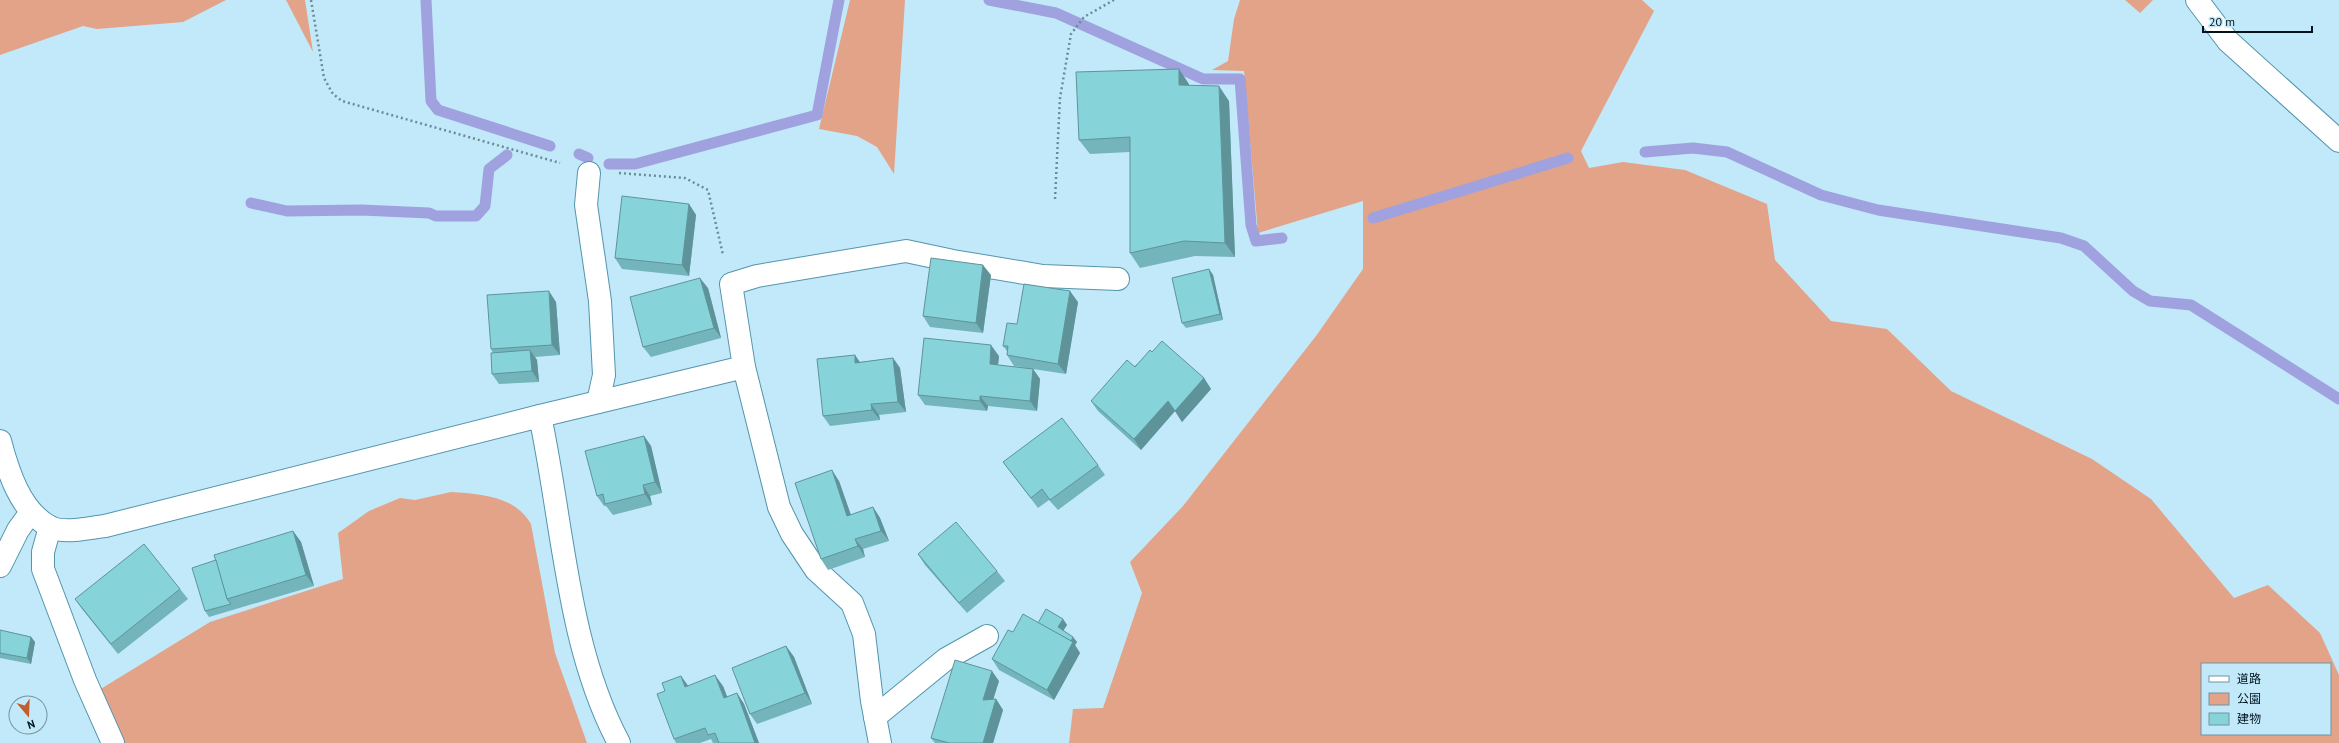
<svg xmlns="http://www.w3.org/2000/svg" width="2339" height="743" font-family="'PT Sans','Noto Sans JP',sans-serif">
<rect width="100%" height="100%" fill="#c2e9f9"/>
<g fill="#e2a389" fill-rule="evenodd">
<polygon points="0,0 226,0 183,22 97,29 83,26 0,55"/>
<polygon points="286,0 305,0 313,52"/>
<polygon points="850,0 905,0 894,174 877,147 857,136 819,129"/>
<path d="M1240,0H1642L1654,11L1581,151L1589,168L1623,162L1685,170L1767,204L1775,260L1831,321L1887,329L1951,391L2092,459L2151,499L2234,598L2268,585L2320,633L2339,675V743H1069L1073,709L1103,708L1142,593L1130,562L1183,506L1316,336L1363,269V201L1258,233L1244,71L1212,70L1228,61L1234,19ZM2202,664H2330V734H2202Z"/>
<polygon points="2125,0 2153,0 2140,13"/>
<path d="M451,492C481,494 515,496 531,524L555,653L587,743H118L99,690L210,622L343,579L338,533L369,511L400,498L415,500Z"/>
</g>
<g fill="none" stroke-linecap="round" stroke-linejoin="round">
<g stroke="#a0a1df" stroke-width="11">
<polyline points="426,0 431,101 438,110 550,146"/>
<polyline points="989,0 1056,13 1203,79 1240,79 1251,225 1256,241 1282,238"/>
<polyline points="1645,152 1693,148 1727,152 1821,195 1878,210 2061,238 2084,246 2133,291 2150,301 2191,305 2339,399"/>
<polyline points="579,154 588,158"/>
<polyline points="609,164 635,164 817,115 839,0"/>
<polyline points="251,203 287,211 361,210 429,213 436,216 476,216 485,206 489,169 507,155"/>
<polyline points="1373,218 1568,158"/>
</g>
<defs>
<g id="minor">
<polyline points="2197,0 2228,41 2339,141"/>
<polyline points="589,173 586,205 600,301 604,375 598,402"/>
<polyline points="540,416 744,367"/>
<path d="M0,441C8,471 20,511 50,527C65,534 88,528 105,526L540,416C563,523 567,646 619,743"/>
<polyline points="50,527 43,552 43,569 85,680 113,743"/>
<polyline points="0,566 18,530 31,512"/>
<polyline points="875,717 946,659 987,636"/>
<polyline points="880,743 872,701 864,634 852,603 816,570 792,534 779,507 744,367 731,284 757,276 906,251 953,261 1043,276 1118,279"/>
</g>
</defs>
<use href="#minor" stroke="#5395ad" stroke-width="24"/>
<g stroke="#6c8a97" stroke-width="2.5" stroke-dasharray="2 3" stroke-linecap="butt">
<polyline points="311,0 324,78 333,94 342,101 560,163"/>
<polyline points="619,173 685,178 708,190 723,255"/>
<polyline points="1055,199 1060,98 1071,34 1084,17 1114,0"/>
</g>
<use href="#minor" stroke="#fff" stroke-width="22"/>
</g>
<g fill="#73b5bb">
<polygon points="1189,84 1189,86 1229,101 1235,257 1195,256 1140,268 1130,253 1130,152 1090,154 1079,140"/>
<polygon points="689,204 696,215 689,276 622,269 615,258"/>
<polygon points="1209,269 1213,275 1223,320 1186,328 1182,323"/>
<polygon points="991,275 983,333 930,327 923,316"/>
<polygon points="708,288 721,338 651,357 643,347"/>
<polygon points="556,302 560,355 535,357 537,360 539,382 499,384 492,374 493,353 491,349"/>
<polygon points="1078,302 1066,374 1033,369 1040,379 1037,411 988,406 987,411 925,405 918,395 999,356 998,365 1029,368 1014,366 1007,355 1007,351 1003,346 1017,324"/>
<polygon points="1152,352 1204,378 1211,389 1182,422 1175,411 1141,450 1098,411 1091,401"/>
<polygon points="855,355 860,362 893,358 900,368 906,412 879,415 880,420 830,426 823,416"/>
<polygon points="644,436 651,446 662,493 650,496 652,505 613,515 606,506 604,506 597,496"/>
<polygon points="1003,462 1098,465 1105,475 1058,510 1049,500 1038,508"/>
<polygon points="839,481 851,515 873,507 880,518 889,541 863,549 865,557 828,570 821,559"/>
<polygon points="293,531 301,542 314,586 209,617 205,611 216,560"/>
<polygon points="918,554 997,571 1005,581 967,613 925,565"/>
<polygon points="180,589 188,599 118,654 82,609 75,599"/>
<polygon points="1063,619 1067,625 1063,630 1073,637 1077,642 1075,645 1080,653 1054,700 999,670 992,659 1038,623"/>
<polygon points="0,630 31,637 35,642 31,664 0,658"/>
<polygon points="786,646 794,657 812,704 757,724 750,714"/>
<polygon points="681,676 688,686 723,686 727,697 737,693 744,704 759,743 713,743 711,739 700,743 676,743 674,739"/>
<polygon points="999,681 993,699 996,699 1003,710 993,743 935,743 931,738"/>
</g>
<g fill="#5e9499">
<polygon points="1179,69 1189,84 1189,100 1179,85"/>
<polygon points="1219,86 1229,101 1235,257 1225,243"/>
<polygon points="689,204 696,215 689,276 682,265"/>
<polygon points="983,265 991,275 983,333 976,323"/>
<polygon points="1209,269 1213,275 1223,320 1220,314"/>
<polygon points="700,278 708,288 721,338 714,328"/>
<polygon points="549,291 556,302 560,355 552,345"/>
<polygon points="1070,291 1078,302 1066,374 1058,364"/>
<polygon points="991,345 999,356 997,374 990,364"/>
<polygon points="530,350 537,360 539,382 532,371"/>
<polygon points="855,355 862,366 855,363"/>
<polygon points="893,358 900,368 906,412 898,402"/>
<polygon points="1033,369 1040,379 1037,411 1030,401"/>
<polygon points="1204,378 1211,389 1182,422 1175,411 1141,450 1134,439 1168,401"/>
<polygon points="980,396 988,406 987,411 980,401"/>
<polygon points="871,404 879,415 880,420 872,410"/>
<polygon points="644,436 651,446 662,493 655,482"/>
<polygon points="832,470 839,481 855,527 847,516"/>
<polygon points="643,485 650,496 652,505 645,494"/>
<polygon points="873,507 880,518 889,541 881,531"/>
<polygon points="293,531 301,542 314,586 306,575"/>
<polygon points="855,539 863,549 865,557 858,546"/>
<polygon points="1063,619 1067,625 1062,633 1058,627"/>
<polygon points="31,637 35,642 31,664 27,658"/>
<polygon points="1073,637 1077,642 1075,645 1080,653 1054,700 1047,690 1069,644"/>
<polygon points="786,646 794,657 812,704 805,693"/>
<polygon points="992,671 999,681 990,710 983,700"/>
<polygon points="715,675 723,686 732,709 724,698"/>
<polygon points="681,676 689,687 685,687"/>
<polygon points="737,693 744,704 759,743 755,743"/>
<polygon points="996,699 1003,710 993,743 983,743"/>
</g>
<g fill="#86d3da" stroke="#5e9499">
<polygon points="1179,69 1179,85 1219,86 1225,243 1184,241 1130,253 1130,137 1079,140 1076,72"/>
<polygon points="622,196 689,204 682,265 615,258"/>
<polygon points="931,258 983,265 976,323 923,316"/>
<polygon points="1209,269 1220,314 1182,323 1172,278"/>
<polygon points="700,278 714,328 643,347 630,297"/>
<polygon points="1024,284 1070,291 1058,364 1007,355 1008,346 1003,346 1007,323 1017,324"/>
<polygon points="549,291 552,345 491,349 487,295"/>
<polygon points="924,338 991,345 990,364 1033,369 1030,401 980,396 980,401 918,395"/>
<polygon points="1162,341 1204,378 1175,411 1168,401 1134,439 1091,401 1127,360 1135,367 1150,350 1152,352"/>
<polygon points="530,350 532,371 492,374 491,353"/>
<polygon points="855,355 855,363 893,358 898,402 871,404 872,410 823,416 817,359"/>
<polygon points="1062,418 1098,465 1050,500 1042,489 1031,498 1003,462"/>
<polygon points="644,436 655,482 643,485 645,494 605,504 603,494 597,496 585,451"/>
<polygon points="832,470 847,516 873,507 881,531 855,539 858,546 821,559 795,483"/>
<polygon points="956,522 997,571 959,603 918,554"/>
<polygon points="293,531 306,575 227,599 214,555"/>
<polygon points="144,544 180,589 111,644 75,599"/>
<polygon points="216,560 227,599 231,604 205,611 192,568"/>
<polygon points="1046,609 1063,619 1058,627 1073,637 1071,641 1038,623"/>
<polygon points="1023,614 1073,642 1047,690 992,659 1008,630 1013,632"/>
<polygon points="0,630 31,637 27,658 0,653"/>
<polygon points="786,646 805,693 750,714 732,668"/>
<polygon points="955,660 992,671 983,700 996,699 983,743 949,743 931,738"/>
<polygon points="715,675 724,698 737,693 755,743 719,743 715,733 708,735 705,728 674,739 657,694 665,691 662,683 681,676 685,687"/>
</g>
<rect x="2201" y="663" width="130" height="72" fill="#c2e9f9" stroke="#7493a1"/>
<rect x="2209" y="676" width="20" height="6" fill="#ffffff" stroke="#7493a1"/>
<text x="2237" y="683" font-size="12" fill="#00131c">道路</text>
<rect x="2209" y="693" width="20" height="12" fill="#e2a389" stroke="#7493a1"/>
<text x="2237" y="703" font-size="12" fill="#00131c">公園</text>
<rect x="2209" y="713" width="20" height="12" fill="#86d3da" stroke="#7493a1"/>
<text x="2237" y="723" font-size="12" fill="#00131c">建物</text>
<g transform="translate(28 715) rotate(161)"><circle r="19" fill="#c2e9f9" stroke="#7493a1"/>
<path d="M0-3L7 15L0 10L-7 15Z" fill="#c35d2e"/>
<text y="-6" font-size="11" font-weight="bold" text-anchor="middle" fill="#00131c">N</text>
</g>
<path d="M2203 26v6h109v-6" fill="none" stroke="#00131c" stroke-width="2"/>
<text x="2209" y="26" font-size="12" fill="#00131c" stroke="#c2e9f9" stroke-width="3" paint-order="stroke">20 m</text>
</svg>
